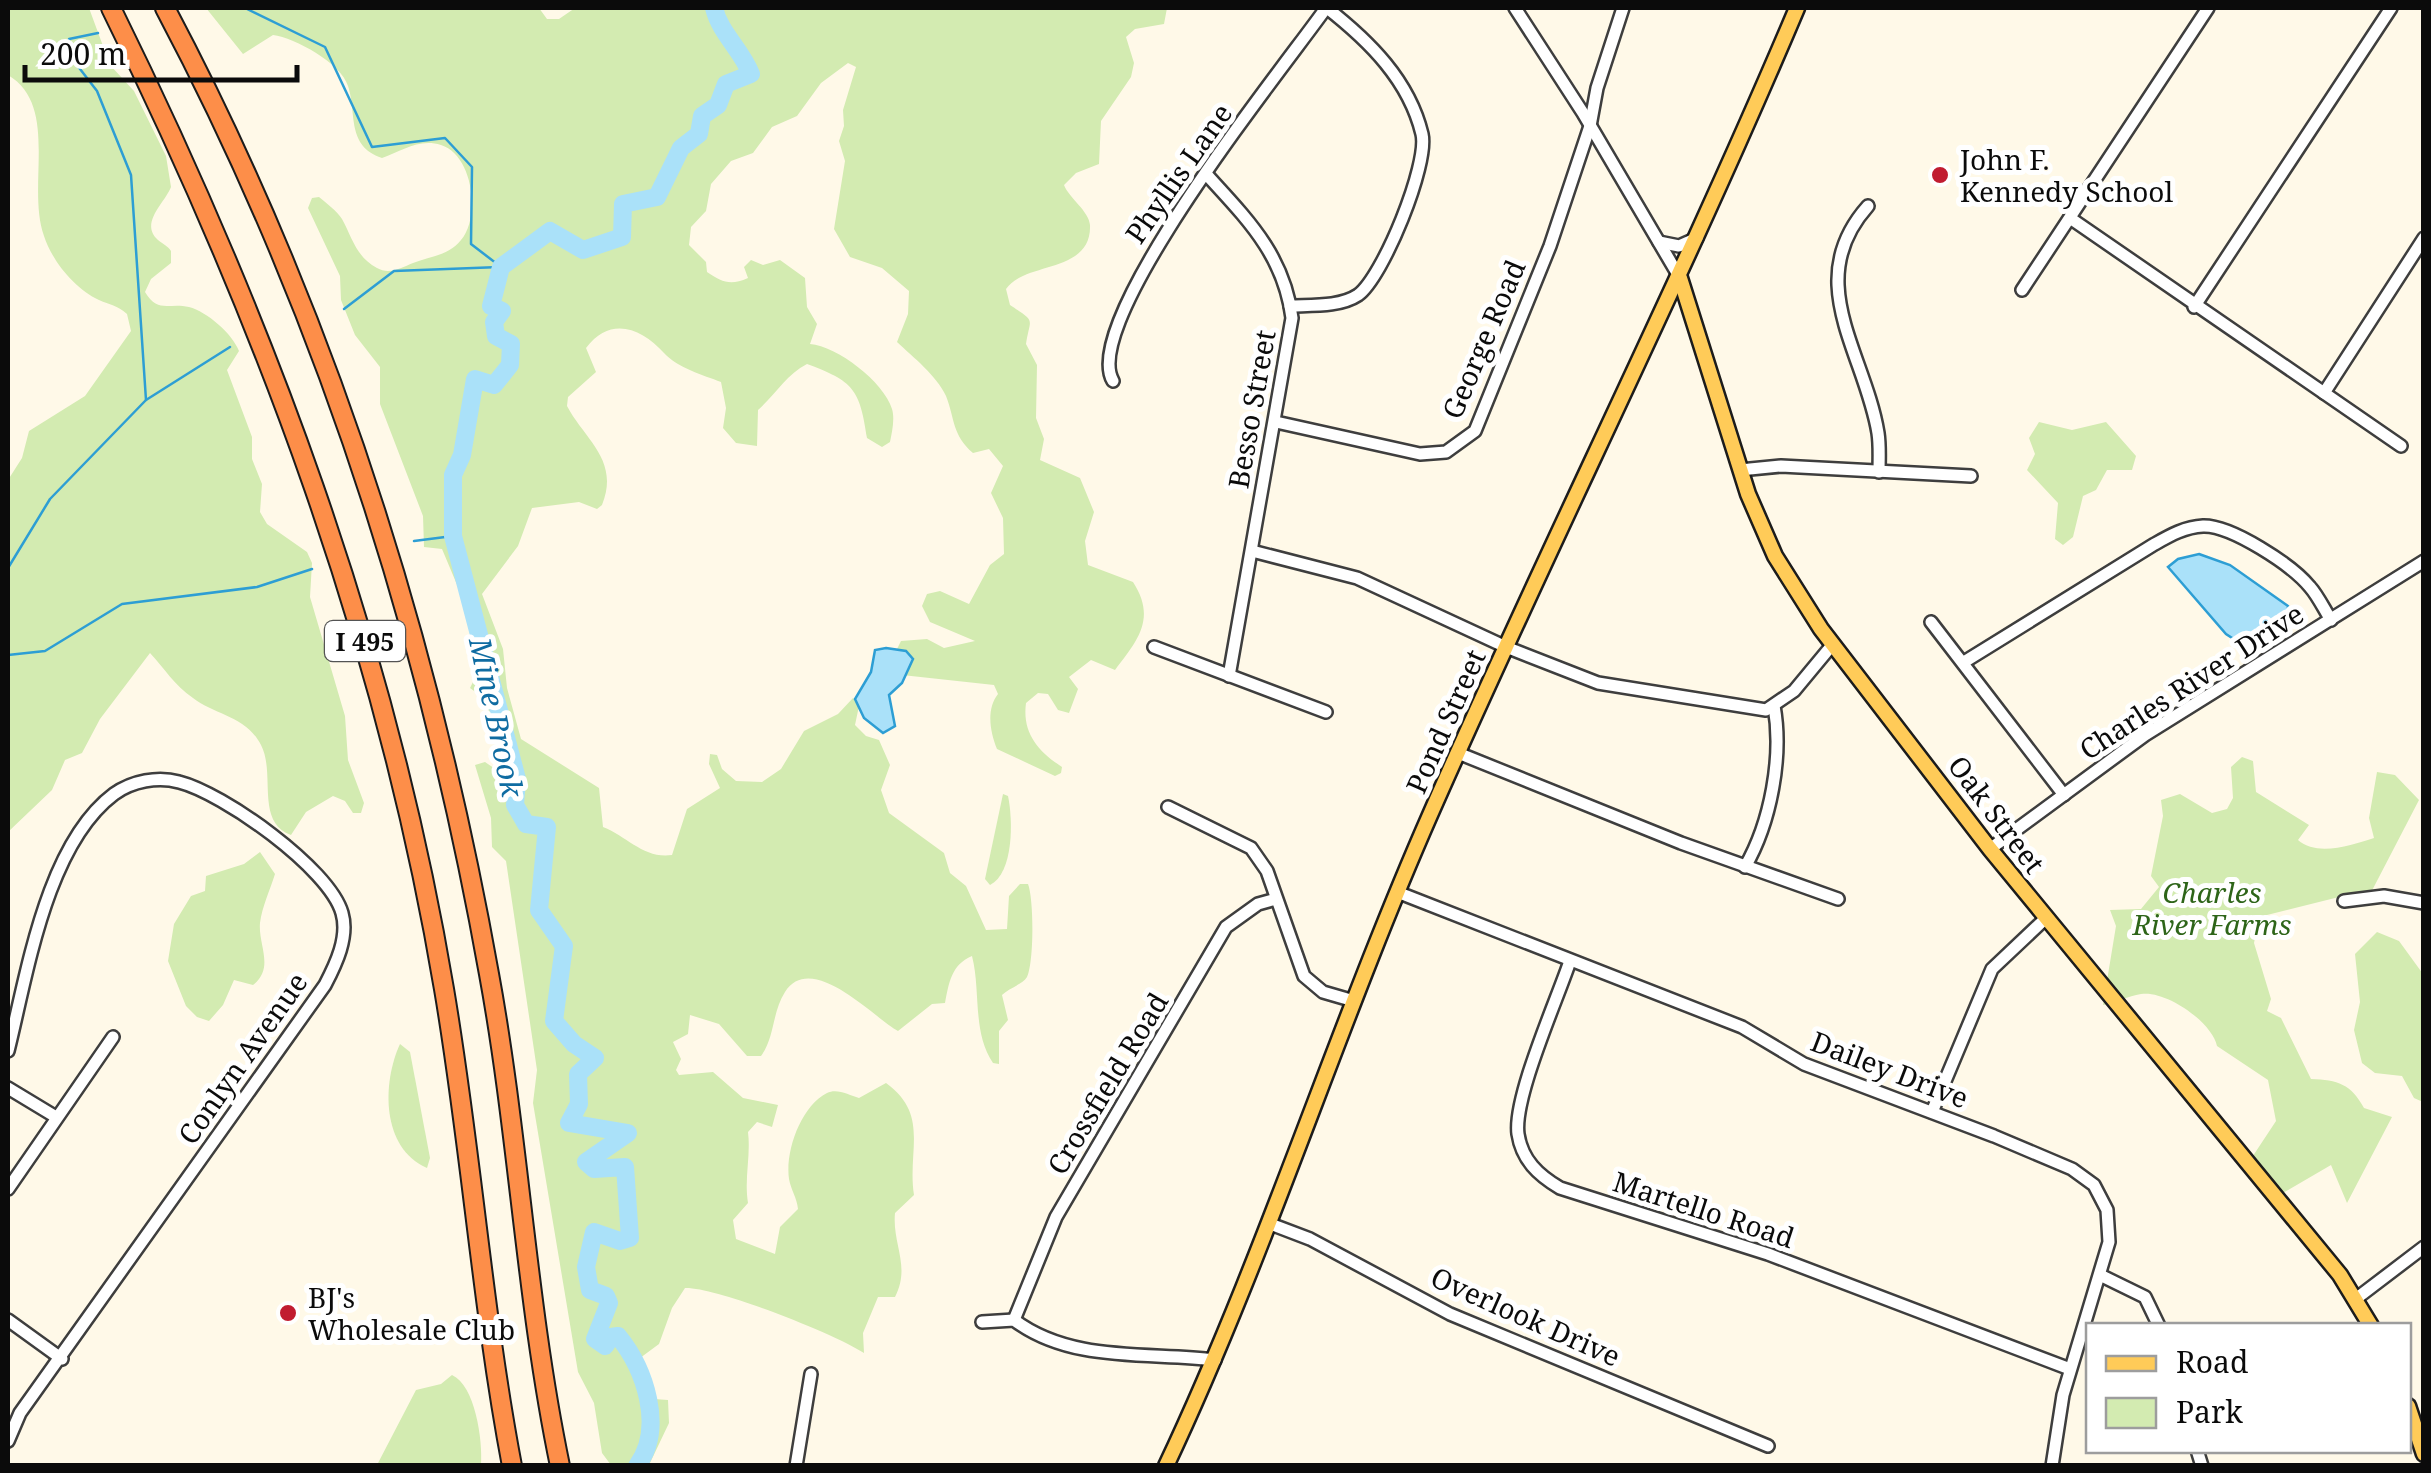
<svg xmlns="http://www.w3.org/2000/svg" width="2431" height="1473" font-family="'Noto Serif',serif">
<rect width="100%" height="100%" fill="#fff9e8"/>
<g fill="#d3ebb1">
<path d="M8,8H89L110,65L134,91L166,156L171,187C165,203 139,223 158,240C163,244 168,246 171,251V263L151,279L145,292C158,314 169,302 189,307C207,312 232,333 239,351L227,370L252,437V459L262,484L260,512L267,524L307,552L312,563L310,597L345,716L348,760L364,803L361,813H353L345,801L333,796L306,812L291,835C255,822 276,774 261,745C246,716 215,715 193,698C174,685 165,669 150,653L100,719L82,753L65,760L52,790L8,832V480L22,458L29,431L85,396L131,331L127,314C117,305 110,305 99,300C75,289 52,261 44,236C26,186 60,106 8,75Z"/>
<path d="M206,8H539L547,19H559L575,8H1167L1164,24L1135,29L1126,37L1134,63L1131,77L1101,121L1099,164L1076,173L1064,185C1069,198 1089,211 1090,225C1092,274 1025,261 1006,289L1010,305C1037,323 1030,317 1026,344L1037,365L1036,418L1044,439L1040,460L1080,478L1094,512L1085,541L1088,565L1133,582C1157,619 1137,641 1115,670L1091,660L1069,677L1078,689L1069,713L1058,710L1048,694L1038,693L1026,703C1022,733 1038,751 1062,767L1061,773L1055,776L997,749C990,732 986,709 998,694L994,685L902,675L910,665L906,651L897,649L901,641L927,639L944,648L975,641L930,622L922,606L927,594L940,591L969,604L990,565L1004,554L1003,518L991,493L1003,466L989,449L973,453C952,435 955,419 946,396C936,375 914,358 897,342L908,314L909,291L882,268L850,257L834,229L845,161L839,141L844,126L843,110L856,67L848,63L821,83L797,116L772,127L753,153L731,161L711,184L706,211L691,227L689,245L706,262L707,272C722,282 730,286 748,278L744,267L751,260L763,265L780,260L805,278L807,307L817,324L810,344C837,346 884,382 892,409C895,419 892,432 890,442L882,447L867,438C860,389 853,381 807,364C786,375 776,394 758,410L757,446L736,443L723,428L726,408L721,382C703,375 678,368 664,353C642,329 611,315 586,348L596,372L568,397L567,406C585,440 620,460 602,505L597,509L579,502L532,508L518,546L482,594L503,649L507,688L521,739L599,788L603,827C628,837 644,859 672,855L687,809L720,788L709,764L710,754L717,755L722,769L736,781L762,782L781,769L804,731L838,714L853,698L859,706L855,725L866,736L879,740L890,765L881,790L889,813L944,853L950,873L966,886L986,930L1007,929L1009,896L1020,884H1028C1034,900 1034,962 1027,977C1023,984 1009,988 1002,995L1008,1020L999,1031V1064L993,1063C972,1032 981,991 972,956C951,965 949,983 945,1003L932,1004L898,1031C875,1019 812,950 785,992C772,1012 775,1037 761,1056H747L719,1024L690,1015L688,1034L673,1042L681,1059L676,1070L679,1075L713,1072L743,1098L778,1105L772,1127L757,1122L748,1132C751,1156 744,1178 748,1203L733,1220L736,1239L775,1254L780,1227L798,1209C797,1198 791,1190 789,1179C785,1151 801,1106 827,1093C837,1088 849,1095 859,1098L886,1083C930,1115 907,1150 914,1195L895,1213C892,1244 911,1266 895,1297H878L863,1333L864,1353C835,1334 717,1287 685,1288L672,1308L659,1344L636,1361L637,1373L654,1399L668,1400L669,1423L649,1465H611L602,1453L594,1403L578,1372L533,1103L537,1070L506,861L492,847L491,818L475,765L485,762L507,777V768L485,699L470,688L480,668L458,587L442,549L424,547L423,516L380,404V367L355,335L341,300L340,276L308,208L312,198L319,197C326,203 337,211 342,219C352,237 356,257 377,268C389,275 401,268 413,263C431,256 448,256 461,240C481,217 473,155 441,145C419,138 402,151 382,158C346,146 357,113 348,86C341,63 295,38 273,35L243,54Z"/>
<polygon points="2039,422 2072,430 2106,422 2136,456 2132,470 2107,470 2096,490 2083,496 2073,537 2063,545 2055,539 2058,503 2027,470 2035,454 2029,438"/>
<path d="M2242,757L2253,761L2256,792L2309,825L2298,840C2317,857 2352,845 2374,838L2369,818L2377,772L2395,775L2419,800L2365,904L2343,896L2259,917L2254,943L2271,999L2267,1011L2281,1018L2311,1079C2338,1080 2351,1084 2364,1108L2392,1117L2347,1203L2331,1165L2271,1200L2243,1171L2276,1121L2268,1080L2217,1046C2212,1022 2166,990 2141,994C2128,996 2116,1003 2103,1005L2116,926L2110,910L2141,909L2159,887L2151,876L2163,816L2161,800L2180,794L2212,813L2227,809L2233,798L2231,767Z"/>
<path d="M1003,794L1008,796C1013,819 1014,873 990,885L985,879Z"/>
<path d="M260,852L275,874C270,890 262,907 260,923C258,945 275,968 253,985L234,980L223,1005L209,1021L197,1017L186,1006L168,961L174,924L191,896L205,891L206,876L244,864Z"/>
<polygon points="2377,932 2399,941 2423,974 2423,1102 2414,1098 2402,1076 2375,1073 2362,1063 2354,1030 2360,1002 2355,954"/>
<path d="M400,1044L410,1052L430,1158L427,1168C381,1148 382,1083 400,1044Z"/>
<path d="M452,1375C475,1385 483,1440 481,1465H377L416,1390L441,1384Z"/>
</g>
<g fill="#aae1f9" stroke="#2d9ed4" stroke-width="2.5">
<polygon points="2199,554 2230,565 2288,606 2287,616 2243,645 2226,634 2168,567 2178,559"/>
<polygon points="886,648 906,651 913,659 902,683 889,695 895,726 883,733 864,718 855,699 871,672 875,650"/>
</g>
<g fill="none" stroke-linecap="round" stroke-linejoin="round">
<g stroke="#2d9ed4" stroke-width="2.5">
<polyline points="245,8 325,47 372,147 445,138 472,167 471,244 501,267"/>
<polyline points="98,33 69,39 70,56 97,91 131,175 146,400"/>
<polyline points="344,309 394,271 500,267"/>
<polyline points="414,541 453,536"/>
<polyline points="8,568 50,499 146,400 230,347"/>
<polyline points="8,655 45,651 122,604 257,587 312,569"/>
</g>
<path stroke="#aae1f9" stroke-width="18" d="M637,1466C665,1428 645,1369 618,1336L611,1337L605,1346L595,1339L609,1303L606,1296L590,1290L586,1267L594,1232L620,1241L630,1238L625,1167L594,1169L586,1162L628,1133L569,1123L579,1104L578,1074L595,1058L574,1044L554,1021L564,946L539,910L547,827L526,824L515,805L517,779L453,536V475L462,455L475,379L494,385L510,365L511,344L496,336L494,322L502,311L491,306L501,267L550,231L583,250L622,237L623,204L657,197L681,148L699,134L702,116L718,105L726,84L751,74C741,49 720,33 714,8"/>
<defs>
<g id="minor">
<polyline points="1515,8 1583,113 1680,278"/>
<path d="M1207,175C1247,219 1284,255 1292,318L1229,676"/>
<path d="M1868,206C1801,281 1865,353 1878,433C1880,446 1879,460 1879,472"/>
<polyline points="2070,218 2401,446"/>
<polyline points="1659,242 1679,246 1697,238"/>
<polyline points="2022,290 2208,8"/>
<path d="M1290,306C1312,305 1340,307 1358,295C1383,277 1429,164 1422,134C1409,80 1369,41 1327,8"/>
<polyline points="2194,307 2391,8"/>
<path d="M1113,381C1078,322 1285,66 1326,8"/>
<polyline points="2324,393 2424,238"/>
<polyline points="1276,422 1420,454 1446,452 1475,431 1550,246 1590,126 1597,88 1623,8"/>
<polyline points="1740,470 1781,466 1971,476"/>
<polyline points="1252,551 1357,578 1506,647 1598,683 1766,710 1794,691 1833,644"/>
<polyline points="1931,622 2064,795"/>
<polyline points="1154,647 1326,712"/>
<path d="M1964,662L2153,545C2169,536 2184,527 2203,526C2231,525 2292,565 2310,587C2318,596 2324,609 2331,620"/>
<polyline points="1458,753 1681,843 1838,899"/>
<polyline points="1168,807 1251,848 1267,871 1304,976 1323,992 1354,1001"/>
<polyline points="1990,849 2145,735 2424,561"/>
<path d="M1745,867C1771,822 1783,756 1774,706"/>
<polyline points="1397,892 1742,1027 1804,1064 1994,1136 2072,1169 2094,1185 2107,1210 2109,1242 2063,1395 2052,1466"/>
<polyline points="2344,901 2384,896 2424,903"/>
<path d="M1570,961C1557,1000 1513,1098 1518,1134C1522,1160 1538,1175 1560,1188L1768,1254L2070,1369"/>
<path d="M8,1051C27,975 46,845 114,794C132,781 158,776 179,782C223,793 329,868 342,913C349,937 336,964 325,985L20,1413L8,1441"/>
<polyline points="8,1088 56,1117"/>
<polyline points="1932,1112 1992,969 2046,918"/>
<polyline points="8,1189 113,1037"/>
<polyline points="1268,1223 1310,1239 1450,1314 1768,1446"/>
<polyline points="2100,1275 2145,1297 2159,1326"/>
<polyline points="2357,1298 2424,1247"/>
<polyline points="8,1320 62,1359"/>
<polyline points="1014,1320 1056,1217 1226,927 1258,904 1276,899"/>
<path d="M982,1322L1014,1320C1071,1363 1148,1352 1215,1360"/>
<polyline points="2197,1450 2202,1466"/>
<polyline points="796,1466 811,1374"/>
</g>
<g id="major">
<polyline points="1680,278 1748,494 1775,556 1821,629 1990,849 2340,1275 2371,1326"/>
<polyline points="2408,1406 2424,1454"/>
<path d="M1166,1466C1266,1254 1336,1029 1430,815C1549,544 1682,280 1797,8"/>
</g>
<g id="highway">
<path d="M111,8C265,320 386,644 444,989C471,1147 482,1308 512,1466"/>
<path d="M165,8C325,310 429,638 489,974C519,1137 526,1303 560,1466"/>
</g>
</defs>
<use href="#minor" stroke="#3e3e3e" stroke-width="16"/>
<use href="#major" stroke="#1c1c1c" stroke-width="19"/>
<use href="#highway" stroke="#1c1c1c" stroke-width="22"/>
<use href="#minor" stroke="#fff" stroke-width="11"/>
<use href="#major" stroke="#ffcb58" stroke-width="14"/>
<use href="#highway" stroke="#fd8e49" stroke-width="18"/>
</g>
<g fill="#c11c30" stroke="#fff" stroke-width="4">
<circle cx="1940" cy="175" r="10"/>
<circle cx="288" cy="1313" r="10"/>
</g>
<g text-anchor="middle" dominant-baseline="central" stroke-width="10" stroke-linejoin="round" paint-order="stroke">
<rect fill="#fff" stroke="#545454" stroke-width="2.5" x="325" y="621" width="80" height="40" rx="8"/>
<g font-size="25" font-weight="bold" fill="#0b0b0b">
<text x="365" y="641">I 495</text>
</g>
<g font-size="28" fill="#0b0b0b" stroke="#fff" text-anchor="start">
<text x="1960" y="159">John F.<tspan x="1960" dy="32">Kennedy School</tspan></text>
<text x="308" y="1297">BJ's<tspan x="308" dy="32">Wholesale Club</tspan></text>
</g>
<g font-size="28" fill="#0b0b0b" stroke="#fff">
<text transform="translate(1178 173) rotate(-55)">Phyllis Lane</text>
<text transform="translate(1483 339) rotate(-67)">George Road</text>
<text transform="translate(1251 409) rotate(-80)">Besso Street</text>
<text transform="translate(2191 681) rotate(-33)">Charles River Drive</text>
<text transform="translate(1445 721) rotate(-66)">Pond Street</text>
<text transform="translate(1997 814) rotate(53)">Oak Street</text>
<text transform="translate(242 1058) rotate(-55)">Conlyn Avenue</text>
<text transform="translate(1890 1069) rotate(21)">Dailey Drive</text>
<text transform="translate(1107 1083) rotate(-59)">Crossfield Road</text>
<text transform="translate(1704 1209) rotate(18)">Martello Road</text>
<text transform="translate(1526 1316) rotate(24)">Overlook Drive</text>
</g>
<g font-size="28" font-style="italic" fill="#2e6519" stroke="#fff">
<text x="2212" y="892">Charles<tspan x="2212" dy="32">River Farms</tspan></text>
</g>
<g font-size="30" font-style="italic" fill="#0f6ca2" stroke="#fff">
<text transform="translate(497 717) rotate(78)">Mine Brook</text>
</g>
</g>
<rect width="2431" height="1473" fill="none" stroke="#0b0b0b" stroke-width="20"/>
<rect x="2086" y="1323" width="325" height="130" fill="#ffffff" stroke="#9d9d9d" stroke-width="2.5"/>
<rect x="2106" y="1356" width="50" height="15" fill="#ffcb58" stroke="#9d9d9d" stroke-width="2.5"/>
<text x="2176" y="1373" font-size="30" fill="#0b0b0b">Road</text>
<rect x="2106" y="1398" width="50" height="30" fill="#d3ebb1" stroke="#9d9d9d" stroke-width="2.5"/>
<text x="2176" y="1423" font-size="30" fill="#0b0b0b">Park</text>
<path d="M25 65v15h272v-15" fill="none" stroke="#0b0b0b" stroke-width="5"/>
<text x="40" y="65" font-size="30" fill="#0b0b0b" stroke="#ffffff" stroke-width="8" paint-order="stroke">200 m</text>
</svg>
